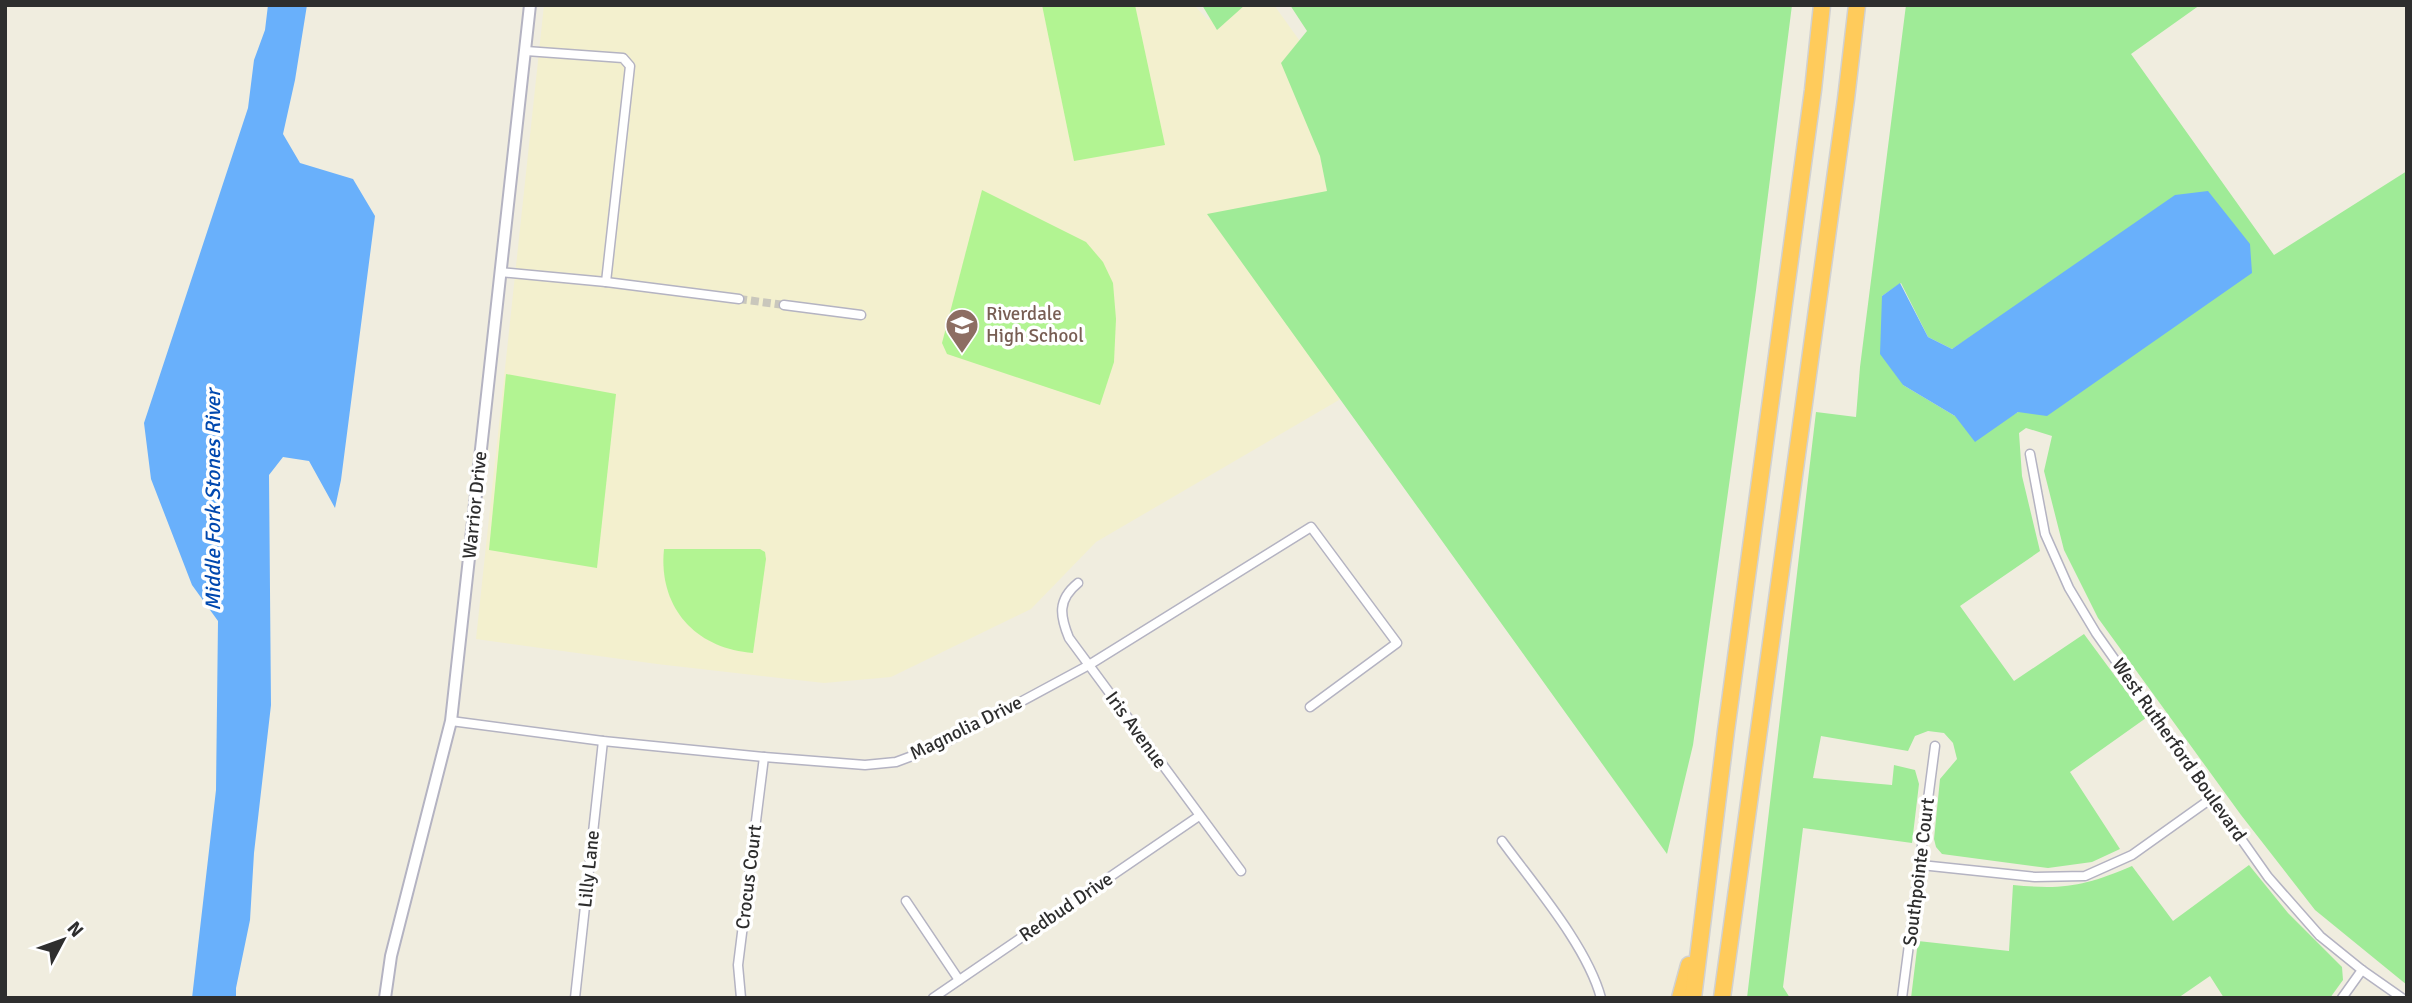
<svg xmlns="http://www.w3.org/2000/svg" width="2412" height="1003" font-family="Signika,sans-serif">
<rect width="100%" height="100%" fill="#f0eddf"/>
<polygon fill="#f3f0ce" points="544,5 1194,5 1208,20 1228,5 1274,5 1493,310 1096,542 1031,609 891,677 824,683 657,664 476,639"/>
<g fill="#9feb97" fill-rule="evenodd">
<polygon points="1202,5 1245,5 1217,30"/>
<polygon points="1290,5 1792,5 1756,290 1693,745 1667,854 1207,214 1327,191 1320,156 1281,63 1307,31"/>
<path d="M1906,5H2200L2131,54L2274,255L2407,171V985L2315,910L2241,815L2098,618L2064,550L2044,471L2052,436L2026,428L2019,433L2022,476L2040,551L1960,606L2014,681L2084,634L2146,718L2070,772L2120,849L2092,862L2048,868L1942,854L1936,847L1934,839L1940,779L1957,759L1953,743L1944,733L1928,731L1915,736L1908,751L1821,736L1813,778L1892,785L1894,765L1915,770L1919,784L1912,843L1803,828L1783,987L1790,998H1747L1816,412L1856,417L1860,367ZM1901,283L1928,337L1952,349L1974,335L2018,412L1999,423L1955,416L1903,385L1882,296Z"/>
<path d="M2249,865L2288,913L2342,967L2343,980L2330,998H2224L2210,976L2178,998H1911L1918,941L2009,951L2013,885C2064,890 2085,886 2132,866L2173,921Z"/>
</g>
<g fill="#b2f492">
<polygon points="1042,5 1135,5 1165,145 1074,161"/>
<polygon points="982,190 1086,242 1103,262 1113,283 1116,319 1114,362 1100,405 947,354 942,343"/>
<polygon points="506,374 616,394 597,568 489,550"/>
<path d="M664,549H760L765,552L766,559L753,653C695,649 658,607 664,549Z"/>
</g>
<g fill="#69b0fb">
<polygon points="268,5 307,5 295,80 283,134 300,163 353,179 375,216 341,480 335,508 309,461 283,457 269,475 271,705 254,853 250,920 236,988 236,998 192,998 216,790 218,621 192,585 151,479 144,423 248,108 254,60 265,30"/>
<polygon points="2208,191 2250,244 2252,273 2047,416 2018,412 1975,442 1955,416 1903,385 1880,354 1882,296 1900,283 1928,337 1952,349 2175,195"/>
</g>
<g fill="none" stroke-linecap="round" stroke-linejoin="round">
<polyline stroke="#c9c7bc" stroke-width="8" stroke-dasharray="8 4" stroke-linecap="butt" points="739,299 784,305"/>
<defs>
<g id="minor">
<polyline points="526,51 623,58 630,66 606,282"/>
<polyline points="500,272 606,282 739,299"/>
<polyline points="784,305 861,315"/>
<polyline points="2030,454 2045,534 2069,588 2096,633 2268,877 2320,936 2362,970 2402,998"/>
<path d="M1078,583C1057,600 1060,616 1069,638L1241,871"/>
<polyline points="451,721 603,741 764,757 865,765 896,762 939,746 1089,665 1311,527 1397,643 1310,707"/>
<path d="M1502,841C1534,885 1587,946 1601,998"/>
<polyline points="1921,865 2035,877 2085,876 2132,855 2212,798"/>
<polyline points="906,901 959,980"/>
<polyline points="575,998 603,741"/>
<polyline points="741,998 738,965 764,757"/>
<polyline points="933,998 1199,816"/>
<polyline points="1902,998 1935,746"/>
<polyline points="2342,998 2362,970"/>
</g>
<polyline id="tertiary" points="385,998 391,956 451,721 530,5"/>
<g id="motorway">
<polyline points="1680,998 1689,965"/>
<polyline points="1693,998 1726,731 1813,90 1822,5"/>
<polyline points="1722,998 1846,99 1857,5"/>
</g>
</defs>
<use href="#minor" stroke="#b4b3c2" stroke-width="11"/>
<use href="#tertiary" stroke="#b4b3c2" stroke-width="14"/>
<use href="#motorway" stroke="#d1d1d1" stroke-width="19"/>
<use href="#minor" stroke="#fff" stroke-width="8"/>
<use href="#tertiary" stroke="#fff" stroke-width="10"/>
<use href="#motorway" stroke="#ffcb5b" stroke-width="16"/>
</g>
<defs>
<symbol id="school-pin" viewBox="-11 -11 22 30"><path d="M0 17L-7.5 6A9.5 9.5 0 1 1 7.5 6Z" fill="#8d6e63" stroke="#fff"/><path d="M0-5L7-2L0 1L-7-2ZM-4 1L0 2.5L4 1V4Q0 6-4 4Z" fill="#fff"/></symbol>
</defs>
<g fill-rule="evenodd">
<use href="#school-pin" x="943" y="306" width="38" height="52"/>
</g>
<g text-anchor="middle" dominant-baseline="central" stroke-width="7" stroke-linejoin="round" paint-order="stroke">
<g font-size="19" fill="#785e54" stroke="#fff" text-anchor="start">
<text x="986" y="314">Riverdale<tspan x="986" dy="22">High School</tspan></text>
</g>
<g font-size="19" fill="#2e2e2e" stroke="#fff">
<text transform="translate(475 505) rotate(-84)">Warrior Drive</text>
<text transform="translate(966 728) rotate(-26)">Magnolia Drive</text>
<text transform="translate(1136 730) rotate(54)">Iris Avenue</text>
<text transform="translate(2179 750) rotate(55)">West Rutherford Boulevard</text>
<text transform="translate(589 869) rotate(-84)">Lilly Lane</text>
<text transform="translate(1919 872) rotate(-83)">Southpointe Court</text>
<text transform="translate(749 877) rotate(-83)">Crocus Court</text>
<text transform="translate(1066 907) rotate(-34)">Redbud Drive</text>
</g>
<g font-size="21" font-style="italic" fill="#0048af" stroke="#fff">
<text transform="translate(213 500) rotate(-90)">Middle Fork Stones River</text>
</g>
</g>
<rect width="2412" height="1003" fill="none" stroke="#2e2e2e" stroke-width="14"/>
<g transform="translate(63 940) rotate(49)" stroke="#ffffff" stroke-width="5" paint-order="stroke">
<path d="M0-5L12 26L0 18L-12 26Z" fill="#2e2e2e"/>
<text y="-10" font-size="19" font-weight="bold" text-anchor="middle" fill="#2e2e2e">N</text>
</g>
</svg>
